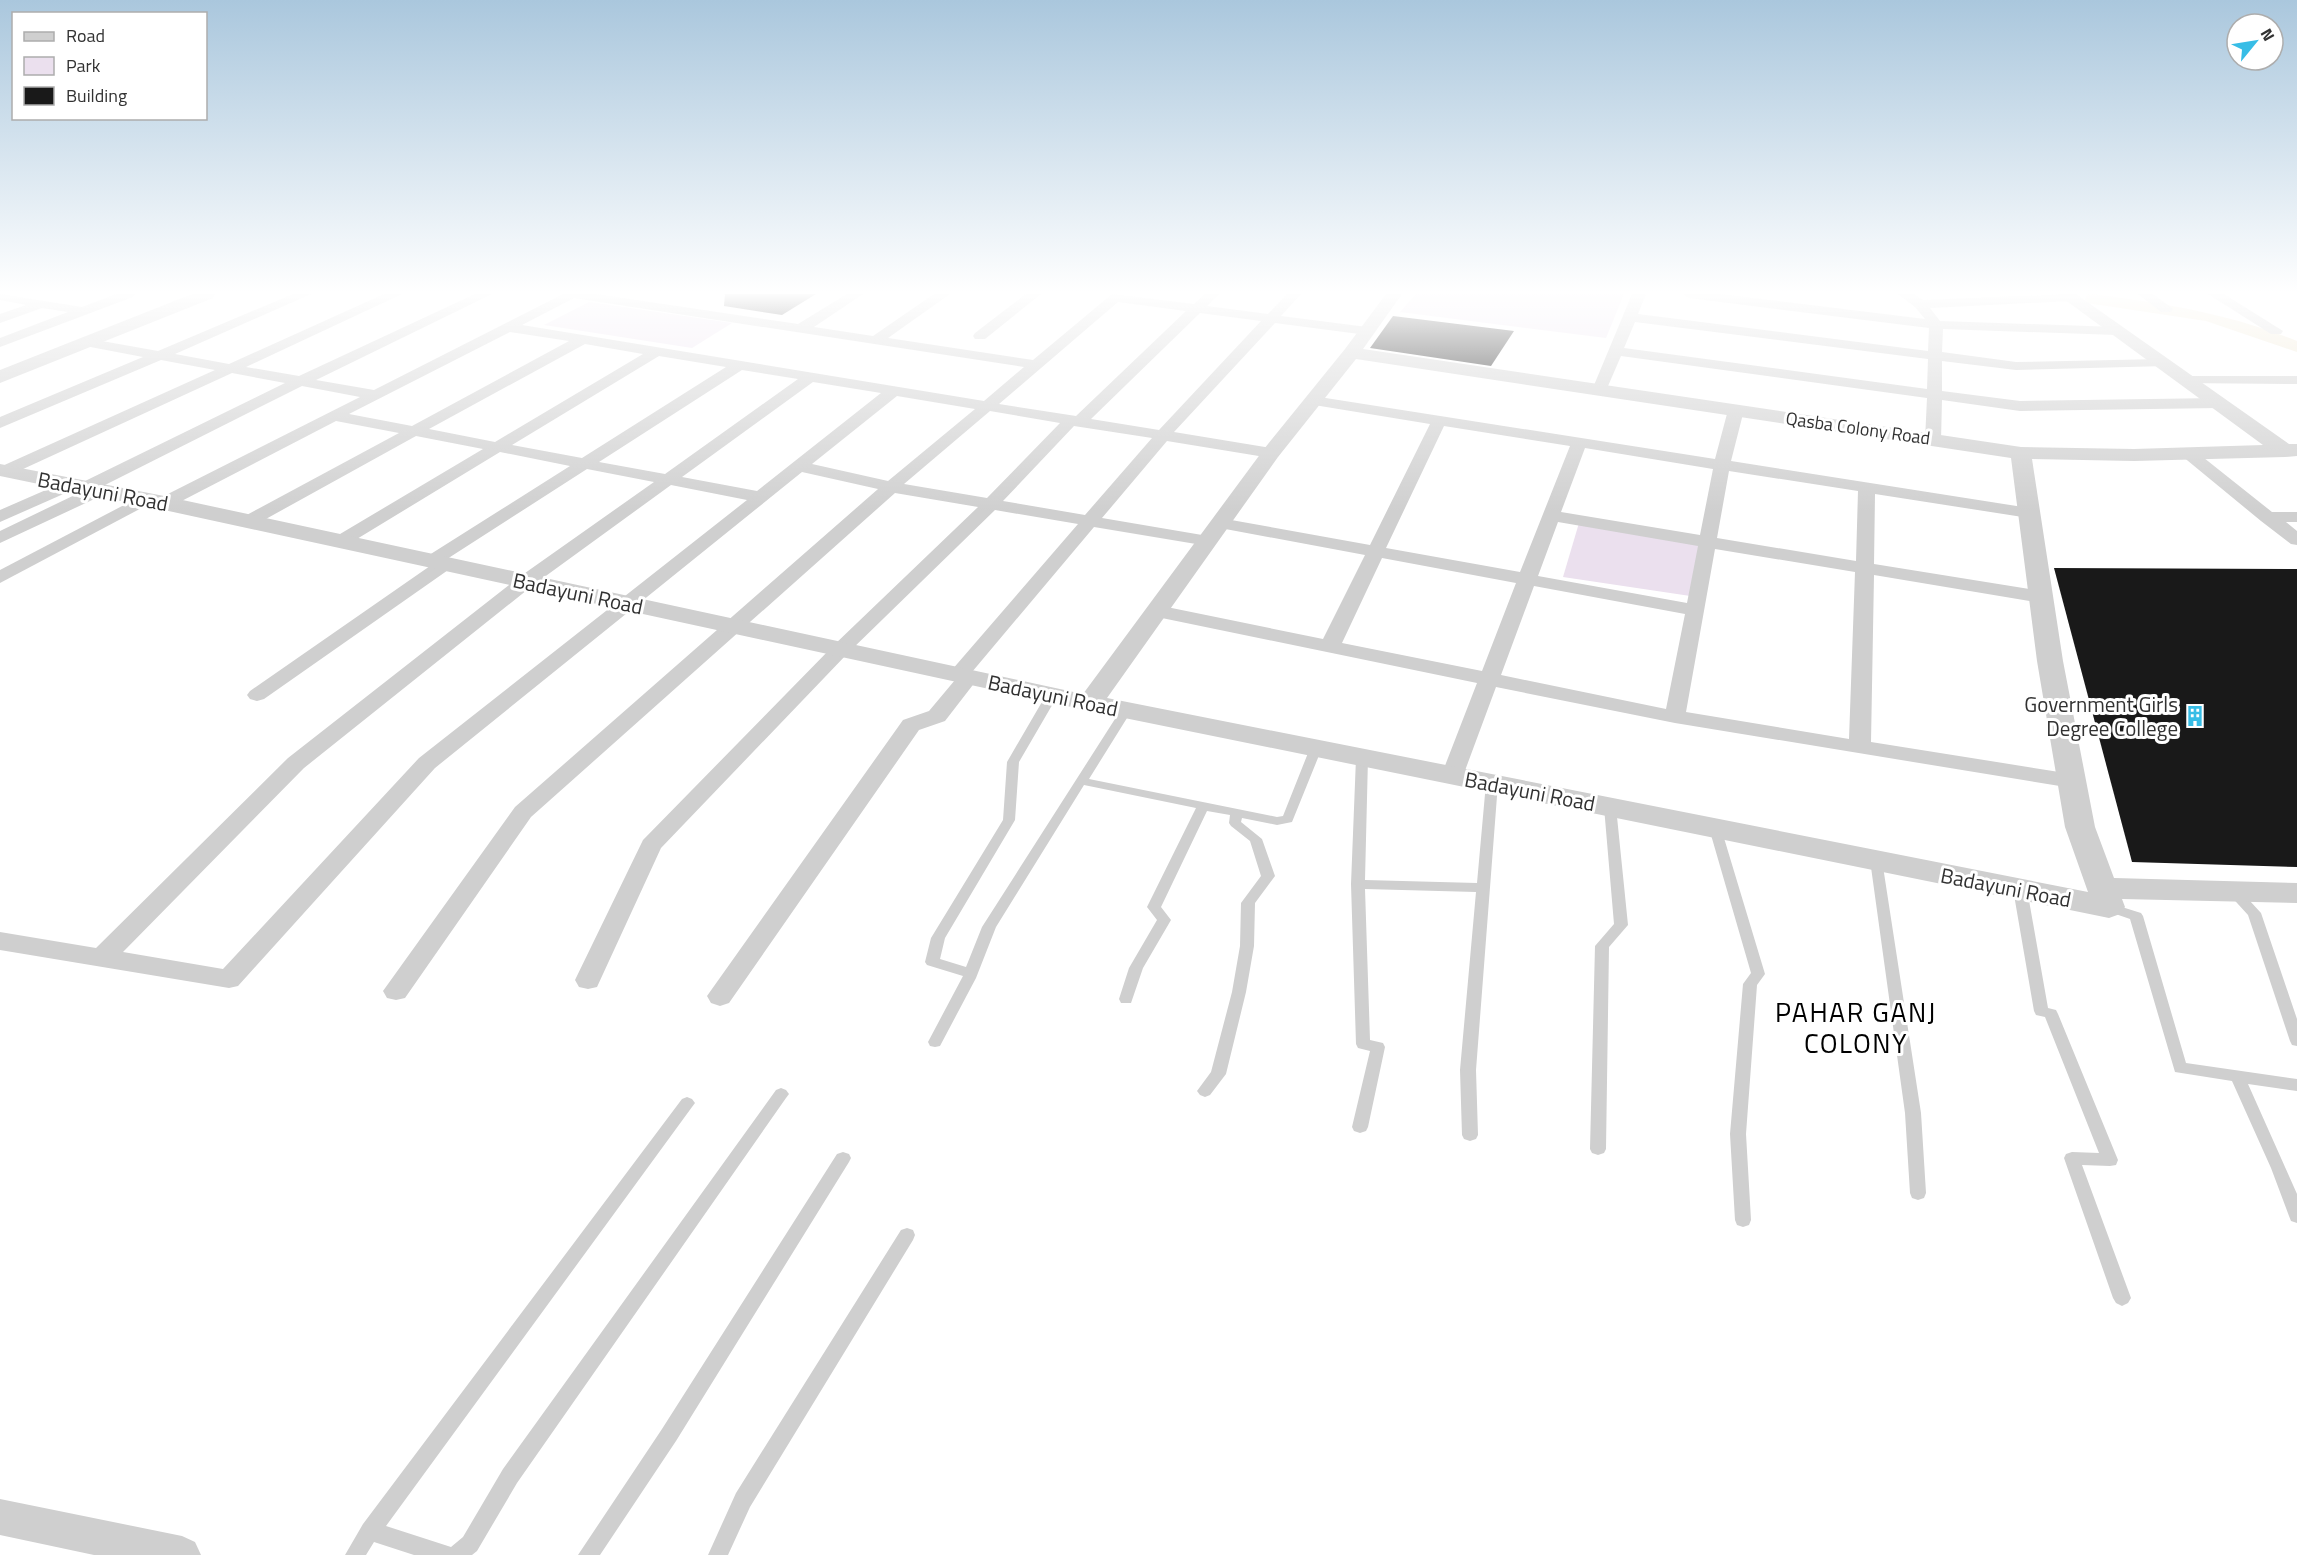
<svg xmlns="http://www.w3.org/2000/svg" width="2297" height="1555" font-family="'Titillium Web',sans-serif">
<rect width="100%" height="100%" fill="#fff"/>
<g fill="#ebe0ee">
<polygon points="1416,294 1624,294 1606,338 1400,312"/>
<polygon points="589,302 732,323 692,348 544,325"/>
<polygon points="1579,523 1702,546 1697,597 1563,577"/>
</g>
<g fill="none" stroke-linecap="round" stroke-linejoin="round">
<path fill="#ede4cd" fill-rule="evenodd" d="M2093,294C2167,304 2227,313 2297,341V352L2206,321L2087,303L2085,299L2087,295Z"/>
</g>
<g fill="#191919">
<polygon points="725,294 816,294 782,315 724,306"/>
<polygon points="1393,316 1514,331 1491,366 1370,348"/>
<polygon points="2054,568 2297,569 2297,867 2132,862"/>
</g>
<g fill="none" stroke-linecap="round" stroke-linejoin="round">
<g fill="#cfcfcf" fill-rule="evenodd">
<polygon points="1052,692 1058,695 1019,762 1015,820 945,938 940,959 966,967 982,927 1122,708 1126,707 1132,710 1089,779 1277,817 1283,816 1310,748 1316,744 1322,748 1292,822 1277,825 1242,818 1241,822 1262,839 1275,876 1255,903 1254,946 1246,992 1226,1074 1210,1095 1205,1097 1200,1095 1197,1091 1211,1072 1232,992 1240,946 1241,903 1261,876 1250,841 1231,826 1229,823 1230,815 1207,811 1161,907 1171,920 1143,968 1131,1003 1121,1003 1119,999 1129,968 1157,920 1147,907 1196,808 1084,785 996,927 976,978 940,1046 935,1047 930,1046 928,1042 963,976 927,965 925,962 931,938 1003,820 1007,762 1046,695"/>
<polygon points="1362,754 1368,758 1365,880 1477,883 1486,783 1492,779 1498,783 1476,1070 1478,1135 1476,1139 1470,1141 1464,1139 1462,1135 1460,1070 1476,892 1365,889 1370,1040 1383,1043 1385,1047 1368,1127 1366,1131 1360,1133 1354,1131 1352,1127 1370,1051 1358,1048 1356,1044 1351,884 1356,758"/>
<polygon points="1610,803 1616,807 1628,925 1609,947 1606,1149 1604,1153 1598,1155 1592,1153 1590,1149 1595,946 1614,924 1604,807"/>
<polygon points="1715,824 1721,828 1765,974 1757,985 1746,1134 1751,1220 1749,1225 1743,1227 1737,1225 1735,1220 1730,1134 1743,984 1751,973 1709,828"/>
<polygon points="1876,856 1882,860 1921,1113 1926,1193 1924,1198 1918,1200 1912,1198 1910,1193 1905,1113 1870,860"/>
<polygon points="2020,885 2027,889 2048,1008 2056,1010 2058,1014 2118,1160 2116,1165 2110,1166 2082,1165 2131,1298 2128,1303 2122,1306 2116,1303 2113,1298 2064,1158 2066,1154 2072,1152 2099,1153 2045,1017 2036,1015 2034,1011 2013,889"/>
<polygon points="2234,888 2239,889 2261,913 2297,1019 2297,1046 2292,1045 2290,1041 2248,915 2227,892 2229,889"/>
<polygon points="2109,903 2141,913 2143,916 2186,1063 2297,1079 2297,1091 2248,1084 2297,1194 2297,1223 2291,1221 2289,1216 2271,1168 2232,1081 2175,1072 2130,919 2104,910 2102,907 2104,904"/>
<polygon points="781,1088 786,1090 789,1094 786,1098 517,1483 477,1551 472,1555 414,1555 374,1542 366,1555 345,1555 363,1524 682,1099 687,1097 692,1099 695,1103 692,1107 386,1526 451,1547 463,1537 503,1469 776,1090"/>
<polygon points="843,1152 849,1154 851,1158 849,1162 676,1441 600,1555 578,1555 662,1429 837,1154"/>
<polygon points="907,1228 913,1230 915,1235 913,1240 750,1507 728,1555 708,1555 736,1493 901,1230"/>
</g>
<g fill="#cfcfcf" fill-rule="evenodd">
<polygon points="0,294 82,307 116,294 135,294 133,297 0,347 0,338 68,312 42,308 0,323 0,314 26,305 0,300"/>
<path d="M293,294H311L175,354L229,364L384,294H402L246,367L299,376L475,294H492L316,380L374,390L563,294H596L798,324L847,294H863L814,327L873,336L934,294H950L888,338L1033,360L1112,294L1194,304L1205,294H1219L1207,306L1268,314L1287,294H1301L1281,316L1367,327L1374,331L1367,335L1275,323L1174,432L1271,448L1277,450L1279,453L1277,456L1271,458L1167,441L1102,518L1208,536L1214,537L1217,541L1214,545L1208,546L1094,527L972,672L979,677L945,721L919,730L729,1003L720,1006L711,1003L707,996L903,720L929,711L955,680L948,675L951,671L1078,524L995,510L847,654L661,848L597,987L588,989L579,987L575,980L643,840L833,646L978,507L895,493L531,817L405,998L396,1000L387,998L383,991L515,807L878,489L802,472L435,768L238,986L229,988L0,950V932L96,948L288,758L518,578L654,482L587,469L447,559L454,564L451,568L264,699L257,701L250,699L247,695L250,691L430,566L423,561L426,557L570,466L500,452L347,545H335L332,541L335,537L483,449L416,436L255,525H243L240,521L243,517L399,433L336,421L170,507H158L155,503L158,499L360,397L302,386L103,486L107,490L105,494L0,543V531L83,491L79,487L81,483L285,383L232,373L10,475H0V467L215,370L161,360L0,428V417L143,357L80,345L78,342L80,339L85,338L158,351ZM574,298L1024,367L984,401L522,325ZM1118,302L1186,311L1076,416L999,404ZM1200,313L1261,321L1159,430L1091,419ZM510,332L569,341L412,426L349,414ZM585,344L643,354L495,442L429,429ZM659,356L726,367L582,458L512,445ZM742,370L798,379L665,474L599,462ZM813,382L881,393L757,491L682,477ZM897,396L975,409L888,481L812,464ZM990,411L1060,423L987,498L904,484ZM1074,426L1152,438L1085,515L1003,501ZM671,485L747,500L419,758L223,969L123,952L304,768L532,586Z"/>
<polygon points="1026,294 1041,294 985,339 975,339 973,336 975,333"/>
<path d="M1632,294H1646L1638,314L1928,351L1929,328L1689,298L1682,294H1720L1925,319L1915,307L1898,294H1914L1923,300L2073,294L2077,297L2070,301L1930,308L1940,321L2117,327L2124,331L2117,335L1943,329L1942,352L2016,362L2161,359L2166,360L2168,363L2166,366L2016,370L1942,361V391L2020,401L2218,398L2226,403L2218,408L2020,411L1942,400L1941,440L1933,445L1925,440L1927,398L1621,356L1605,393H1595L1592,390ZM1635,322L1928,359L1927,389L1624,348Z"/>
<polygon points="2138,294 2153,294 2173,309 2171,312 2161,312"/>
<polygon points="2208,294 2224,294 2283,331 2281,334 2271,334"/>
<polygon points="2186,376 2297,376 2297,384 2181,383 2179,380 2181,377"/>
<path d="M1313,396L1715,459L1728,410L1736,405L1744,410L1731,461L2035,509L2038,513L2035,517L2029,518L1875,494L1874,564L2041,591L2048,593L2051,597L2048,601L2041,603L1874,575L1871,742L2072,774L2080,776L2083,781L2080,786L2072,788L1675,723L1496,687L1463,776L1460,781L1452,783L1444,781L1441,776L1477,683L1157,617L1150,615L1147,611L1150,607L1157,605L1323,639L1365,555L1220,528L1214,527L1211,523L1214,519L1220,518L1370,545L1430,424L1308,404L1305,401ZM1444,426L1570,446L1520,572L1386,548ZM1585,448L1713,469L1700,535L1561,512ZM1729,471L1858,491L1856,561L1717,538ZM1558,522L1698,546L1687,603L1538,576ZM1715,549L1855,572L1849,739L1686,712ZM1382,558L1516,583L1482,671L1342,643ZM1534,586L1685,614L1666,709L1501,675Z"/>
<polygon points="2188,448 2194,450 2272,512 2297,512 2297,522 2286,522 2297,531 2297,545 2291,544 2261,521 2182,456 2180,453"/>
<polygon points="71,479 77,480 79,484 77,488 0,522 0,510"/>
<polygon points="145,494 151,495 154,499 151,503 0,583 0,570"/>
<polygon points="0,1499 182,1536 195,1542 201,1555 94,1555 0,1535"/>
</g>
<g fill="#cfcfcf" fill-rule="evenodd">
<polygon points="192,294 215,294 213,298 0,383 0,370"/>
<path d="M1386,294H1402L1363,349L2021,447L2134,449L2263,445L2057,294H2076L2289,444H2297V456L2285,457L2134,461L2032,459L2063,661L2095,827L2114,878L2297,883V903L2122,899L2125,907L2120,914L2109,918L1090,711L164,510L0,476V464L164,496L1083,694L1264,449L1345,349ZM1356,359L2011,458L2037,661L2065,827L2088,892L1107,698L1278,457Z"/>
</g>
</g>
<linearGradient id="sky" x2="0" y2="1"><stop stop-color="#aac7dd"/><stop offset="0.57" stop-color="#fff"/><stop offset="1" stop-color="#fff" stop-opacity="0"/></linearGradient>
<rect width="2297" height="512" fill="url(#sky)"/>
<defs>
<symbol id="building-bare" viewBox="-9 -9 18 18"><path d="M-4-6H4V6H1V3H-1V6H-4ZM-2.5-4.3h1.7v1.8h-1.7ZM.8-4.3h1.7v1.8H.8ZM-2.5-1h1.7V.8h-1.7ZM.8-1h1.7V.8H.8Z" fill="#37bde6" stroke="#fff" stroke-width="2.5" paint-order="stroke"/></symbol>
</defs>
<g fill-rule="evenodd">
<use href="#building-bare" x="2180" y="701" width="30" height="30"/>
</g>
<g text-anchor="middle" dominant-baseline="central" stroke-width="6" stroke-linejoin="round" paint-order="stroke">
<g font-size="18" fill="#323232" stroke="#fff">
<text transform="translate(1858 428) rotate(8)">Qasba Colony Road</text>
</g>
<g font-size="21" fill="#323232" stroke="#fff">
<text transform="translate(103 491) rotate(11)">Badayuni Road</text>
<text transform="translate(578 593) rotate(12)">Badayuni Road</text>
<text transform="translate(1053 695) rotate(12)">Badayuni Road</text>
<text transform="translate(1530 791) rotate(11)">Badayuni Road</text>
<text transform="translate(2006 887) rotate(11)">Badayuni Road</text>
</g>
<g font-size="21" fill="#323232" stroke="#fff" text-anchor="end">
<text x="2178" y="704">Government Girls<tspan x="2178" dy="24">Degree College</tspan></text>
</g>
<g font-size="27" letter-spacing="1.5" fill="#000" stroke="#fff">
<text x="1856" y="1011">PAHAR GANJ<tspan x="1856" dy="31">COLONY</tspan></text>
</g>
</g>
<rect x="12" y="12" width="195" height="108" fill="#ffffff" stroke="#adadad" stroke-width="1.5"/>
<rect x="24" y="32" width="30" height="9" fill="#cfcfcf" stroke="#adadad" stroke-width="1.5"/>
<text x="66" y="42" font-size="18" fill="#323232">Road</text>
<rect x="24" y="57" width="30" height="18" fill="#ebe0ee" stroke="#adadad" stroke-width="1.5"/>
<text x="66" y="72" font-size="18" fill="#323232">Park</text>
<rect x="24" y="87" width="30" height="18" fill="#191919" stroke="#adadad" stroke-width="1.5"/>
<text x="66" y="102" font-size="18" fill="#323232">Building</text>
<g transform="translate(2255 42) rotate(60)"><circle r="28" fill="#ffffff" stroke="#adadad" stroke-width="1.5"/>
<path d="M0-4.5L10 22L0 15L-10 22Z" fill="#37bde6"/>
<text y="-9" font-size="16" font-weight="bold" text-anchor="middle" fill="#323232">N</text>
</g>
</svg>
